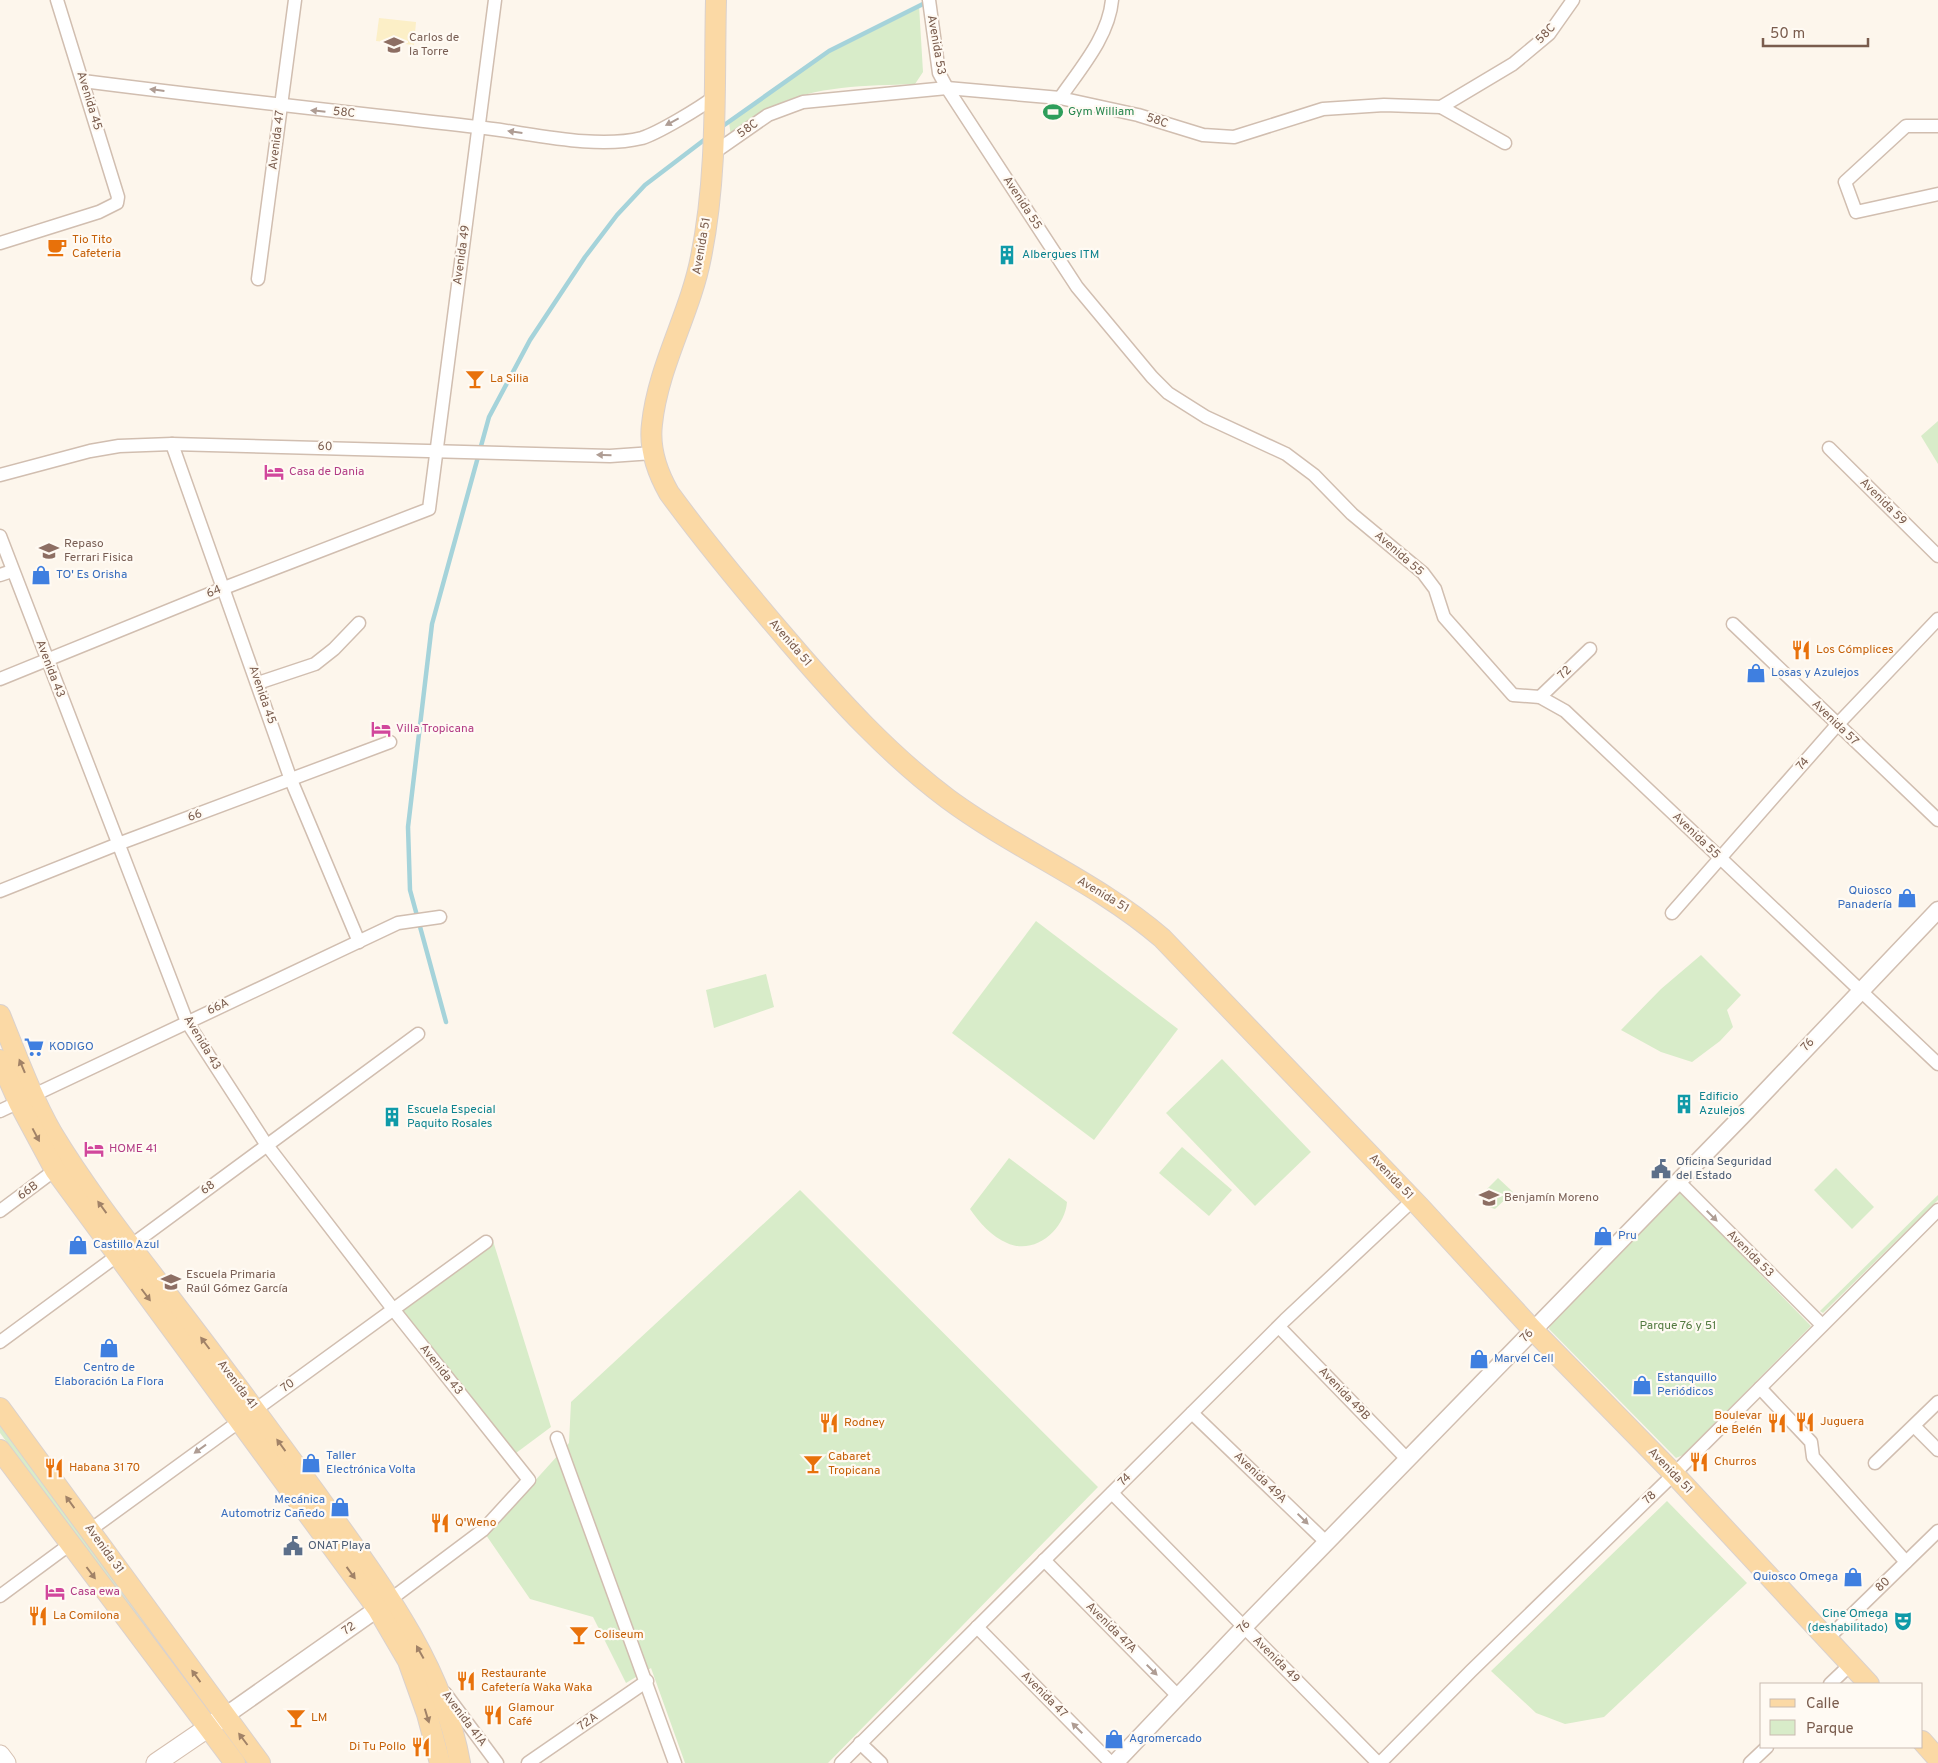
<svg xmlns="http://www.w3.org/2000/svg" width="1938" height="1763" font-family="Overpass,sans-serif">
<rect width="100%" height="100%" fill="#fdf6ec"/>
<g fill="#d8ecc9">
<path d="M919,5L923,72L915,84C867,86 815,85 772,107C757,115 744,127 731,137L729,122L829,51Z"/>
<polygon points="1938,421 1938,464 1921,436"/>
<polygon points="1036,921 1178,1029 1094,1140 952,1033"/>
<polygon points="1701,955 1741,995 1727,1010 1733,1027 1720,1041 1692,1062 1661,1052 1621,1030 1661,989"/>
<polygon points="766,974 774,1007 714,1028 706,990"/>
<polygon points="1222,1059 1311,1152 1255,1206 1166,1113"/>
<polygon points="1182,1147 1232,1190 1209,1216 1159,1173"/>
<path d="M1009,1158L1067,1202C1065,1229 1035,1256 1007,1243C992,1237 979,1222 970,1209Z"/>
<polygon points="1836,1168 1874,1207 1852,1229 1814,1190"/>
<polygon points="1498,1178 1513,1192 1495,1209 1485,1206 1483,1193"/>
<polygon points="800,1190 1098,1487 828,1763 685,1763 651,1668 626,1683 593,1617 530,1599 486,1535 569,1443 571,1402"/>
<polygon points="1678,1190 1811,1326 1683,1455 1676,1458 1549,1329 1551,1322"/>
<polygon points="1938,1195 1938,1200 1823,1313 1820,1311"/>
<polygon points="493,1241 551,1427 516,1453 402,1310"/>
<polygon points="0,1425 209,1709 206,1711 0,1433"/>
<polygon points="1667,1501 1747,1583 1604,1717 1565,1724 1536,1713 1491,1671"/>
</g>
<polygon fill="#fcefc7" points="379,18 416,22 414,45 376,41"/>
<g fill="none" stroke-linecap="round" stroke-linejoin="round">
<g stroke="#a5d3da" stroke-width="4.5">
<polyline points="720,128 829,51 929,1"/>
<polyline points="446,1022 410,890 408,827 432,624 489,417 530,340 585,257 617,215 645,185 708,137"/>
</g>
<defs>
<g id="minor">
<polyline points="929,0 939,73 947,88 1077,287 1152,377 1168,393 1206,417 1286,454 1314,475 1352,514 1423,573 1435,589 1444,617 1513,695 1540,697 1565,711 1938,1064"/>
<path d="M83,81C215,98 346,112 477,127C526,132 594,150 642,138C658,133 700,108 714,97"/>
<path d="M1060,98C1080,69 1109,36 1112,0"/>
<polyline points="1441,107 1505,143"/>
<polyline points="1938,126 1906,126 1845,182 1856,212 1938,194"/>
<polyline points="712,154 768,115 803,102 947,88 1060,98 1138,115 1203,135 1234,137 1323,109 1384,105 1441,107 1513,64 1549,34 1573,0"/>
<polyline points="0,243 99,212 117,203 118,197 57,0"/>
<polyline points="258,279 295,0"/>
<polyline points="172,444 291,780 359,942"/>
<polyline points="1829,448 1938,556"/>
<polyline points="0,475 90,451 119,446 172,444 610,456 653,453"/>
<polyline points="0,536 187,1022 266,1144 393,1309 529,1480 483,1530 391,1599"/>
<polyline points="0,575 12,571"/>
<polyline points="1733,624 1938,820"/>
<polyline points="0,679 224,588 429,509 495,0"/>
<polyline points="258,683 315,664 334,649 359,623"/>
<polyline points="1540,697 1590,649"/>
<polyline points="0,891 118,844 390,742"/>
<polyline points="1672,913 1837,725 1938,619"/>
<polyline points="0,1111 398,923 440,917"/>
<polyline points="1678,1181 1822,1325"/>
<polyline points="0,1211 55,1170"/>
<polyline points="1279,1327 1408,1460"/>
<polyline points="0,1342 418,1034"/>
<polyline points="1760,1388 1811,1442 1813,1457 1906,1562"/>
<polyline points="1192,1413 1327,1543"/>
<polyline points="1914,1426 1938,1450"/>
<polyline points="557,1438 675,1763"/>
<polyline points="1875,1463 1938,1402"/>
<polyline points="1112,1493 1378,1763"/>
<polyline points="90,1530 486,1242"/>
<polyline points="1044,1560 1178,1696"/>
<polyline points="0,1596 69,1545"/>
<polyline points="977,1627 1111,1763"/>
<polyline points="1827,1639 1938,1531"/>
<polyline points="1830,1684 1851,1664"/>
<polyline points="445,1693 497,1763"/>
<polyline points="860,1743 881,1763"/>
<polyline points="528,1763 647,1681"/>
<polyline points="841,1763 1285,1320 1413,1200"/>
<polyline points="1380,1763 1471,1671 1674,1474 1938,1210"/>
<polyline points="1750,1763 1767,1747"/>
</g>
<g id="tertiary">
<polyline points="225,1716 387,1602"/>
<polyline points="1115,1763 1244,1627 1744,1114 1938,910"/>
</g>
<g id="secondary">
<polyline points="0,1755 6,1763"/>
<polyline points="156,1763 225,1716"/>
</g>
<g id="primary">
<path d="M716,0C714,85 718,173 701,257C690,314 658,366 652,424C649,448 657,472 669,493C707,545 748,594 790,643C838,699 888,754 948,799C1017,850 1097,882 1162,938L1420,1207L1533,1330L1674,1474L1869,1684"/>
<path d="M0,1015C16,1054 31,1096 52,1133C87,1191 130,1245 171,1299C221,1364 269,1429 317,1495C375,1577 442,1661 460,1763"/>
<polyline points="0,1060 19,1103 55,1170 377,1608 408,1661 427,1714 440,1763"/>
<polyline points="0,1408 260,1763"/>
<polyline points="0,1450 235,1763"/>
<polyline points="1922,1741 1938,1759"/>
</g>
</defs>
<use href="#minor" stroke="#d1beb0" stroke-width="15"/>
<use href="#tertiary" stroke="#d1beb0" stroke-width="19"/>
<use href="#secondary" stroke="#d6c0b0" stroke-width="21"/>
<use href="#primary" stroke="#dad1cd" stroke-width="22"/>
<use href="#minor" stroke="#fff" stroke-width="12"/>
<use href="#tertiary" stroke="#fff" stroke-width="16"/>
<use href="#secondary" stroke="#fff" stroke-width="19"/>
<use href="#primary" stroke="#fbd9a5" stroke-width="20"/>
</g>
<defs><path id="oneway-solid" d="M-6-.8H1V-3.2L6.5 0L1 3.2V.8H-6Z" transform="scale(1.25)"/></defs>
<g fill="#af9d94">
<use href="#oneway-solid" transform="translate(157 90) rotate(-173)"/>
<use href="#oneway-solid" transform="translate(318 111) rotate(-174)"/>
<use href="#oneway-solid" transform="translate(672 122) rotate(152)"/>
<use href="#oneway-solid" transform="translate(515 132) rotate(-172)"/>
<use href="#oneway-solid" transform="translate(604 455) rotate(-179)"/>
<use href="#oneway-solid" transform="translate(1712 1216) rotate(45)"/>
<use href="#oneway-solid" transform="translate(200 1449) rotate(144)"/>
<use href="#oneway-solid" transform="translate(1303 1519) rotate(44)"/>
<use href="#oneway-solid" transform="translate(1152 1670) rotate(45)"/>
<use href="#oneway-solid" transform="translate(1077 1728) rotate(-135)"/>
</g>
<g fill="#a18267">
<use href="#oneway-solid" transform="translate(22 1066) rotate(-113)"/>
<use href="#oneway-solid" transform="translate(36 1135) rotate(62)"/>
<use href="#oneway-solid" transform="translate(102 1207) rotate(-126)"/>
<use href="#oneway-solid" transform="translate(146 1295) rotate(53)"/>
<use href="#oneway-solid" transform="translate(205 1343) rotate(-127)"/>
<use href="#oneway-solid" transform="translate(281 1445) rotate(-126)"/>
<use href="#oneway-solid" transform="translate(70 1502) rotate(-126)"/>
<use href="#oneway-solid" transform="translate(91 1573) rotate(53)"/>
<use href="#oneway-solid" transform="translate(351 1573) rotate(54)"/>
<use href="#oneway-solid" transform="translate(420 1652) rotate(-119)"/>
<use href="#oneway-solid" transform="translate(196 1676) rotate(-126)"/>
<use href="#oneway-solid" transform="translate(427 1716) rotate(73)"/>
<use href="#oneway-solid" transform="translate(243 1739) rotate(-127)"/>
</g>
<defs>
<symbol id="school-bare" viewBox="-9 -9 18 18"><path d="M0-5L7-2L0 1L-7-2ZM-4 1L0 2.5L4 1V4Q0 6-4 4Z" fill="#8d6e63" stroke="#fffaf3" stroke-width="2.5" paint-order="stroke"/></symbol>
<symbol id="stadium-bare" viewBox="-9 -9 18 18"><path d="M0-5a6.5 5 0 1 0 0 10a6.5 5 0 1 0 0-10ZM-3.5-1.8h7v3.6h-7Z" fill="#2e9e5b" stroke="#fffaf3" stroke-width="2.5" paint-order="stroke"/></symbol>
<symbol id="cafe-bare" viewBox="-9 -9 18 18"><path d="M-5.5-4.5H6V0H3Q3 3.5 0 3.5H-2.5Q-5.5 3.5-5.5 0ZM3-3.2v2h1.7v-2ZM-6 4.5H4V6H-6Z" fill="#e8710a" stroke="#fffaf3" stroke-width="2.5" paint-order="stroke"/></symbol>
<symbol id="building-bare" viewBox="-9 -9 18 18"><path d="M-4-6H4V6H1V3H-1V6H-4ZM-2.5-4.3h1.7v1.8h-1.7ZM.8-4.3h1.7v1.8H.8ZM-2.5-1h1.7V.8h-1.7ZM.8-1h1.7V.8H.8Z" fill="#0f9aa8" stroke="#fffaf3" stroke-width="2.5" paint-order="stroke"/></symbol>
<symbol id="bar-bare" viewBox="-9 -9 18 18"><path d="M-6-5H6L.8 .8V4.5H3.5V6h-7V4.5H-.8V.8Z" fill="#e8710a" stroke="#fffaf3" stroke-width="2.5" paint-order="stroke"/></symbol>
<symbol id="hotel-bare" viewBox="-9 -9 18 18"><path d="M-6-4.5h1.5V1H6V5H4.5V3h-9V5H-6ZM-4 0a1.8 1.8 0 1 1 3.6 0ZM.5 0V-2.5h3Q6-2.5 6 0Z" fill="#d1479c" stroke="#fffaf3" stroke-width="2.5" paint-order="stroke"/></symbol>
<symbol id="shop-bare" viewBox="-9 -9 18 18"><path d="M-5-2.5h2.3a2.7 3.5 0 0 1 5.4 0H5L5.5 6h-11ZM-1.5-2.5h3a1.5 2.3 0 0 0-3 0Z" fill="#3f7fe0" stroke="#fffaf3" stroke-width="2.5" paint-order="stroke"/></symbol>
<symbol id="restaurant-bare" viewBox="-9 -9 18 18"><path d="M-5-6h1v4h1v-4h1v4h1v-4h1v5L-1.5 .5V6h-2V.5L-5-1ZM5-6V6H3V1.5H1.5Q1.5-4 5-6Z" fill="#e8710a" stroke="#fffaf3" stroke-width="2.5" paint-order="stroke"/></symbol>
<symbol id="supermarket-bare" viewBox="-9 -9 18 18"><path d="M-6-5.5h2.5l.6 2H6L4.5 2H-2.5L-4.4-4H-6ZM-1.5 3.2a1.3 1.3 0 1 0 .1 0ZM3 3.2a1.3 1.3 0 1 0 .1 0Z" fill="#3f7fe0" stroke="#fffaf3" stroke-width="2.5" paint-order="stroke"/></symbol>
<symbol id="civic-bare" viewBox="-9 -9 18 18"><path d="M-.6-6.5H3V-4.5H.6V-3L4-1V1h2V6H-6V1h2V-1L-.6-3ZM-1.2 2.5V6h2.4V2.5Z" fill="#5c6f8a" stroke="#fffaf3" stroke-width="2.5" paint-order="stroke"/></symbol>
<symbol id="theatre-bare" viewBox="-9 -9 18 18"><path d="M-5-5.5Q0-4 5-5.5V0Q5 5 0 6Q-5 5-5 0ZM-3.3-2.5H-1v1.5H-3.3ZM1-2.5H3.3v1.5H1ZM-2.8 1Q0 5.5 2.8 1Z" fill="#0f9aa8" stroke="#fffaf3" stroke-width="2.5" paint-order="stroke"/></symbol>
</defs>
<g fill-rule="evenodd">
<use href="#school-bare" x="380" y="31" width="28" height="28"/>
<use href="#stadium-bare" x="1039" y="98" width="28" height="28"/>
<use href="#cafe-bare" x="43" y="233" width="28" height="28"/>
<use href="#building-bare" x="993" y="241" width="28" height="28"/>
<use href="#bar-bare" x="461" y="365" width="28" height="28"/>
<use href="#hotel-bare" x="260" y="458" width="28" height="28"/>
<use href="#school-bare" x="35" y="537" width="28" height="28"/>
<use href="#shop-bare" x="27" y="561" width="28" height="28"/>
<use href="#restaurant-bare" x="1787" y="636" width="28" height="28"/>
<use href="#shop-bare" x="1742" y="659" width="28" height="28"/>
<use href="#hotel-bare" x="367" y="715" width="28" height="28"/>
<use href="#shop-bare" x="1893" y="884" width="28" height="28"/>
<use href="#supermarket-bare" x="20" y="1033" width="28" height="28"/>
<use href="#building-bare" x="1670" y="1090" width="28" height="28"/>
<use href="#building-bare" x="378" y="1103" width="28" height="28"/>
<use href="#hotel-bare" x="80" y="1135" width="28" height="28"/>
<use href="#civic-bare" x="1647" y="1155" width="28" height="28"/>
<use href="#school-bare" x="1475" y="1184" width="28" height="28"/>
<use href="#shop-bare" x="1589" y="1222" width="28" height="28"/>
<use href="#shop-bare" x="64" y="1231" width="28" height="28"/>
<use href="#school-bare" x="157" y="1268" width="28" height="28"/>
<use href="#shop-bare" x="95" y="1334" width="28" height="28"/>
<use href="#shop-bare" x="1465" y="1345" width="28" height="28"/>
<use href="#shop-bare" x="1628" y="1371" width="28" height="28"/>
<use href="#restaurant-bare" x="1791" y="1408" width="28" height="28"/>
<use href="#restaurant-bare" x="815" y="1409" width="28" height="28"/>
<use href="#restaurant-bare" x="1763" y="1409" width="28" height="28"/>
<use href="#restaurant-bare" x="1685" y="1448" width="28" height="28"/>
<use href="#shop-bare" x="297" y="1449" width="28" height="28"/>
<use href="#bar-bare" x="799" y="1450" width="28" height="28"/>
<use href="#restaurant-bare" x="40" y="1454" width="28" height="28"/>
<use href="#shop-bare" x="326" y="1493" width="28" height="28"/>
<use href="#restaurant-bare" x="426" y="1509" width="28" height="28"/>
<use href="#civic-bare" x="279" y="1532" width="28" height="28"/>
<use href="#shop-bare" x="1839" y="1563" width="28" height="28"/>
<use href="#hotel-bare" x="41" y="1578" width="28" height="28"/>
<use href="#restaurant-bare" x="24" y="1602" width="28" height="28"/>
<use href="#theatre-bare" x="1889" y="1607" width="28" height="28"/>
<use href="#bar-bare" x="565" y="1621" width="28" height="28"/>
<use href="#restaurant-bare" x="452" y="1667" width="28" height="28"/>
<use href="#restaurant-bare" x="479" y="1701" width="28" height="28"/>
<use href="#bar-bare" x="282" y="1704" width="28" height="28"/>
<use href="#shop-bare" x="1100" y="1725" width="28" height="28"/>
<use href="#restaurant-bare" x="407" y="1733" width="28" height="28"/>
</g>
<g text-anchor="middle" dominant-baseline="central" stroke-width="4.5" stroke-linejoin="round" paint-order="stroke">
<g font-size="12" fill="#7a5c4d" stroke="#fffaf3">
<text transform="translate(1546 34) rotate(-46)">58C</text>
<text transform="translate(936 45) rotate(80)">Avenida 53</text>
<text transform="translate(89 101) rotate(73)">Avenida 45</text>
<text transform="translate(344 113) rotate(6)">58C</text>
<text transform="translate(1157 121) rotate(19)">58C</text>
<text transform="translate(748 129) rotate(-35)">58C</text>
<text transform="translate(277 140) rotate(-83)">Avenida 47</text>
<text transform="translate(1022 203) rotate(57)">Avenida 55</text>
<text transform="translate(702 246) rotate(-80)">Avenida 51</text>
<text transform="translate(462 255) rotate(-82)">Avenida 49</text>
<text transform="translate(325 447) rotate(1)">60</text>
<text transform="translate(1883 502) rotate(45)">Avenida 59</text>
<text transform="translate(1399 554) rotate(41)">Avenida 55</text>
<text transform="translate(214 592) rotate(-22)">64</text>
<text transform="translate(790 643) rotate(49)">Avenida 51</text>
<text transform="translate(50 669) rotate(69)">Avenida 43</text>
<text transform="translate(1565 673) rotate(-45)">72</text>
<text transform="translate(262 695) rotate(71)">Avenida 45</text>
<text transform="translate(1835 723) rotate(44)">Avenida 57</text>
<text transform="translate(1803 764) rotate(-49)">74</text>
<text transform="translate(195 816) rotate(-20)">66</text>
<text transform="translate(1696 836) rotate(44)">Avenida 55</text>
<text transform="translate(1103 895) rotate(31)">Avenida 51</text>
<text transform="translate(218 1007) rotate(-25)">66A</text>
<text transform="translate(202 1043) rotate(59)">Avenida 43</text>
<text transform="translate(1808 1045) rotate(-47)">76</text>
<text transform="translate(1391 1177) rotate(46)">Avenida 51</text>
<text transform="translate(208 1188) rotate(-37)">68</text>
<text transform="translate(28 1191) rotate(-37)">66B</text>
<text transform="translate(1750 1254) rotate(45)">Avenida 53</text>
<text transform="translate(1527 1336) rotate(-46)">76</text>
<text transform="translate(441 1370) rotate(51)">Avenida 43</text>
<text transform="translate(237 1385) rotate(53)">Avenida 41</text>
<text transform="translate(288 1386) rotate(-36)">70</text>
<text transform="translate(1344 1394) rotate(46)">Avenida 49B</text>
<text transform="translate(1670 1471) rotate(46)">Avenida 51</text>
<text transform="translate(1260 1478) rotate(44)">Avenida 49A</text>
<text transform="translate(1125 1480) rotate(-45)">74</text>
<text transform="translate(1650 1498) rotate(-44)">78</text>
<text transform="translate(104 1549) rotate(54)">Avenida 31</text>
<text transform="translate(1883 1585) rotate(-44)">80</text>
<text transform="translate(1244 1627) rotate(-46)">76</text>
<text transform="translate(1111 1628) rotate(45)">Avenida 47A</text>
<text transform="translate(349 1629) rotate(-35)">72</text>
<text transform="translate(1276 1660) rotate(45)">Avenida 49</text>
<text transform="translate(1044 1695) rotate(45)">Avenida 47</text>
<text transform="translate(464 1719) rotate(53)">Avenida 41A</text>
<text transform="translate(588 1722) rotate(-35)">72A</text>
</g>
<g font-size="12" fill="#785e54" stroke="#fffaf3" text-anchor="start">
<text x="409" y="38">Carlos de<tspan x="409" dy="14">la Torre</tspan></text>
<text x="64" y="544">Repaso<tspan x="64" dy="14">Ferrari Fisica</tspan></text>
<text x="1504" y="1198">Benjamín Moreno</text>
<text x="186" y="1275">Escuela Primaria<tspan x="186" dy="14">Raúl Gómez García</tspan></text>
</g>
<g font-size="12" fill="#27864d" stroke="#fffaf3" text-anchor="start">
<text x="1068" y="112">Gym William</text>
</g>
<g font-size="12" fill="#c56008" stroke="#fffaf3" text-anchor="start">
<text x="72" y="240">Tio Tito<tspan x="72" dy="14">Cafeteria</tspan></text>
<text x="490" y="379">La Silia</text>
<text x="1816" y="650">Los Cómplices</text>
<text x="1762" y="1416" text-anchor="end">Boulevar<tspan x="1762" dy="14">de Belén</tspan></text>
<text x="1820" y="1422">Juguera</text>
<text x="844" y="1423">Rodney</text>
<text x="828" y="1457">Cabaret<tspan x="828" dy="14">Tropicana</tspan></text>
<text x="1714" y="1462">Churros</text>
<text x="69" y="1468">Habana 31 70</text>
<text x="455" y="1523">Q'Weno</text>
<text x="53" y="1616">La Comilona</text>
<text x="594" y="1635">Coliseum</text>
<text x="481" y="1674">Restaurante<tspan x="481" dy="14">Cafetería Waka Waka</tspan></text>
<text x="508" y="1708">Glamour<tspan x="508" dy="14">Café</tspan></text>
<text x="311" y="1718">LM</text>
<text x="406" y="1747" text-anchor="end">Di Tu Pollo</text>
</g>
<g font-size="12" fill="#0d838f" stroke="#fffaf3" text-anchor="start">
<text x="1022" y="255">Albergues ITM</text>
<text x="1699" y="1097">Edificio<tspan x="1699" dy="14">Azulejos</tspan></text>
<text x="407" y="1110">Escuela Especial<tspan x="407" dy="14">Paquito Rosales</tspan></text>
<text x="1888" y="1614" text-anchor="end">Cine Omega<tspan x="1888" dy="14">(deshabilitado)</tspan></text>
</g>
<g font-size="12" fill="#b23c85" stroke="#fffaf3" text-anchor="start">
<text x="289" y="472">Casa de Dania</text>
<text x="396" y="729">Villa Tropicana</text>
<text x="109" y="1149">HOME 41</text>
<text x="70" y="1592">Casa ewa</text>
</g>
<g font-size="12" fill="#366cbe" stroke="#fffaf3" text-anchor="start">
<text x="56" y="575">TO' Es Orisha</text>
<text x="1771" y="673">Losas y Azulejos</text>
<text x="1892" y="891" text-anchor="end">Quiosco<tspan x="1892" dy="14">Panadería</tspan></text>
<text x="49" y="1047">KODIGO</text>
<text x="1618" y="1236">Pru</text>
<text x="93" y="1245">Castillo Azul</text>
<text x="1494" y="1359">Marvel Cell</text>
<text x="109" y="1368" text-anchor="middle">Centro de<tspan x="109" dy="14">Elaboración La Flora</tspan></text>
<text x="1657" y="1378">Estanquillo<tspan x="1657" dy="14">Periódicos</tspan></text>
<text x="326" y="1456">Taller<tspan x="326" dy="14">Electrónica Volta</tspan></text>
<text x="325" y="1500" text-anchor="end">Mecánica<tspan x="325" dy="14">Automotriz Cañedo</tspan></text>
<text x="1838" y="1577" text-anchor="end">Quiosco Omega</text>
<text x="1129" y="1739">Agromercado</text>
</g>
<g font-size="12" fill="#4e5e75" stroke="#fffaf3" text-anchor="start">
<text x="1676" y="1162">Oficina Seguridad<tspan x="1676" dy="14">del Estado</tspan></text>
<text x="308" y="1546">ONAT Playa</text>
</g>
<g font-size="12" fill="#537a41" stroke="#fffaf3">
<text x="1678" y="1326">Parque 76 y 51</text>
</g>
</g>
<rect x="1760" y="1683" width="162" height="65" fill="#fffaf3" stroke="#cabbb1"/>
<rect x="1770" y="1699" width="25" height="8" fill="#fbd9a5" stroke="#cabbb1"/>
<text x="1806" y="1708" font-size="15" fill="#7a5c4d">Calle</text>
<rect x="1770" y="1720" width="25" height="15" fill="#d8ecc9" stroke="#cabbb1"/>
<text x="1806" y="1733" font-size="15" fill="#7a5c4d">Parque</text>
<path d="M1763 38v8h105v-8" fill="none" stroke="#7a5c4d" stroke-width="2.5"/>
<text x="1770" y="38" font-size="15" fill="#7a5c4d" stroke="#fffaf3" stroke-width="4" paint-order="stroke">50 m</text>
</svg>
